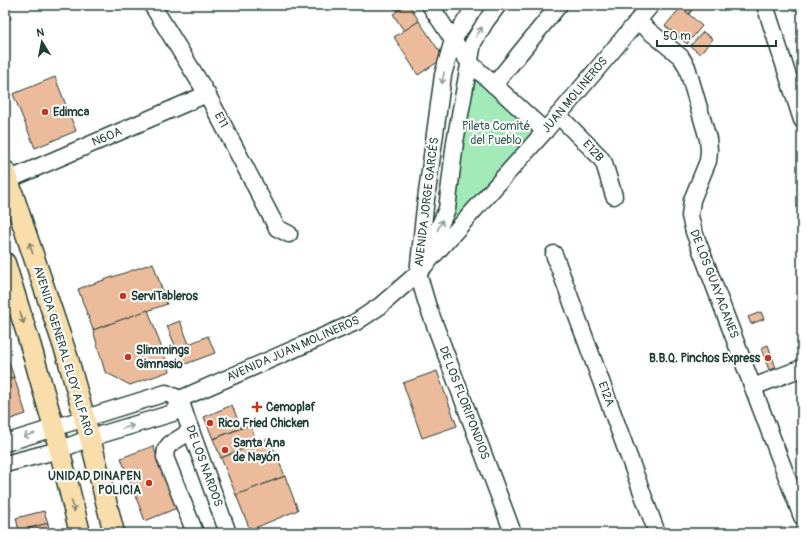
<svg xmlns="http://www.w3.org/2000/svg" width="807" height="538" font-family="Pangolin,sans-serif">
<rect width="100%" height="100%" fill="#fff"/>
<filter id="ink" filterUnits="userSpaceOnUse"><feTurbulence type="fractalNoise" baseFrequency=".025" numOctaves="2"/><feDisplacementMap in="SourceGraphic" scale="8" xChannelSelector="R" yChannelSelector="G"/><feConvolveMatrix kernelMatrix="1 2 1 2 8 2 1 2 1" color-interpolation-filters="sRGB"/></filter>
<g filter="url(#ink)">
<polygon fill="#a2ebb9" stroke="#609476" points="469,62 545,131 429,259"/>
<g fill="#ecbb9c" stroke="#1f3d34">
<polygon points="5,5 11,19 5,21"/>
<polygon points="393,5 407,5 397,11"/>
<polygon points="407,5 409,5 419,21 404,31 393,14"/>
<polygon points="678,5 696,5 689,14"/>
<polygon points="681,7 702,26 687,44 665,26"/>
<polygon points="419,21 444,58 418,75 394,37"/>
<polygon points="703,32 713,39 700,54 690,46"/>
<polygon points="55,77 76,131 35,148 13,94"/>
<polygon points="153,263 167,304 93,330 78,289"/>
<polygon points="148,310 170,371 130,385 105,372 93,330"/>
<polygon points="761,312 764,319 751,324 748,317"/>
<polygon points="180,321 189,344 208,336 215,353 183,365 167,326"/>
<polygon points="768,345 776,368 769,370 761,348"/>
<polygon points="5,351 14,377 5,380"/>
<polygon points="437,371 457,426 422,438 403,383"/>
<polygon points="14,377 26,414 5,421 5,380"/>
<polygon points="232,405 241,428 213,439 204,417"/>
<polygon points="250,425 257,443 221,458 213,439"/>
<polygon points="269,438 285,476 236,495 221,458"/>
<polygon points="153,446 177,508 145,521 121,458"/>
<polygon points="802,447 802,466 796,449"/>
<polygon points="285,476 298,510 250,530 236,495"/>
<polygon points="5,492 6,492 11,510 5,512"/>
<polygon points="44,511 48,523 19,531 16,518"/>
<polygon points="48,523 49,531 42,533 20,533 19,531"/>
</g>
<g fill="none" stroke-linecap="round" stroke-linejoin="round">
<defs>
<g id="minor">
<polyline points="152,5 207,94 277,228 289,234"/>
<polyline points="430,5 453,40 469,62 545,131"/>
<polyline points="476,5 453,40 443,75 425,207 418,273 427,304 513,533"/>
<polyline points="765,5 802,120"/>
<polyline points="637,21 681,57 687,67 708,139 709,150 708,161 692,200 690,216 694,232 802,517"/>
<polyline points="494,85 559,5"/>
<polyline points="558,115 599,156 604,163 614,196"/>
<polyline points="8,180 207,94"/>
<polyline points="554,254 657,533"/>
<polyline points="425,259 447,209 455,142 473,43 486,21 498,5"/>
<polyline points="753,387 802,368"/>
<polyline points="180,399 187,420 228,533"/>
<polyline points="191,431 170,444 166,449 165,457 194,530 194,533"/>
<polyline points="5,443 166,393 180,399"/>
<polyline points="5,464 59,450 90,438 173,413 180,399 356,322 380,306 418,273 545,131 651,5"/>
</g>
<g id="major">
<polyline points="5,171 68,359 90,438 114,533"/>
<polyline points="5,263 31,347 54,428 80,533"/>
</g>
</defs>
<use href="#minor" stroke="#1f3d34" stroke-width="19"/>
<use href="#major" stroke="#1f3d34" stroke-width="23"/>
<use href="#minor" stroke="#fff" stroke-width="16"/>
<use href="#major" stroke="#f9deab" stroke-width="20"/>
</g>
<defs><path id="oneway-shaft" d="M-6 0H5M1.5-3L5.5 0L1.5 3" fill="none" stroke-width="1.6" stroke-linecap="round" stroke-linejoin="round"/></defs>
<g stroke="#8f9e9a">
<use href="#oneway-shaft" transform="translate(479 32) rotate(-58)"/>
<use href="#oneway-shaft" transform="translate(443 78) rotate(100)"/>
<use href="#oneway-shaft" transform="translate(440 225) rotate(-65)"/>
<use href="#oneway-shaft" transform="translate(128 427) rotate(-17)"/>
<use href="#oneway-shaft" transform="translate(29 435) rotate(163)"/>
</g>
<g stroke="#81856a">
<use href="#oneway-shaft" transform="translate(31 248) rotate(-108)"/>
<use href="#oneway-shaft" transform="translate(22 318) rotate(73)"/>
<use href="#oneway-shaft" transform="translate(73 506) rotate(76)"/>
</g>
</g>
<g fill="#c8321e" stroke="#fff" stroke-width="1.5">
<circle cx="45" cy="112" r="4"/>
<circle cx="123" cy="296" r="4"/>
<circle cx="128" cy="357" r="4"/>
<circle cx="768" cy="358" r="4"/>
<path d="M255 401h4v4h4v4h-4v4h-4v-4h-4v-4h4z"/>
<circle cx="210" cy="423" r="4"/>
<circle cx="225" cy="450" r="4"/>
<circle cx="149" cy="483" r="4"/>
</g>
<g text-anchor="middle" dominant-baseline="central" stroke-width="4" stroke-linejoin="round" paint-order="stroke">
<g font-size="12" fill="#1f3d34" stroke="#fff">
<text transform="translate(575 95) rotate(-50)">JUAN MOLINEROS</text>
<text transform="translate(221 120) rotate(62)">E11</text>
<text transform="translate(107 137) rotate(-23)">N60A</text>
<text transform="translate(593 151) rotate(48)">E12B</text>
<text transform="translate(427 202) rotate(-83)">AVENIDA JORGE GARCÉS</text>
<text transform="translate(714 284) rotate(69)">DE LOS GUAYACANES</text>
<text transform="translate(293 349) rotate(-24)">AVENIDA JUAN MOLINEROS</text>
<text transform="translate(63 351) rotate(73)">AVENIDA GENERAL ELOY ALFARO</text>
<text transform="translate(606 394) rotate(70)">E12A</text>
<text transform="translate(464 403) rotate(69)">DE LOS FLORIPONDIOS</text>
<text transform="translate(204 466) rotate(70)">DE LOS NARDOS</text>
</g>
<g font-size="12" font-weight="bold" fill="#1f3d34" stroke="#fff" text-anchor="start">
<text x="53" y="112">Edimca</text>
<text x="131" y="296">ServiTableros</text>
<text x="136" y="350">Slimmings<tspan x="136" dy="14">Gimnasio</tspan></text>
<text x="760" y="358" text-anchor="end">B.B.Q. Pinchos Express</text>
<text x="266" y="407">Cemoplaf</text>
<text x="218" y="423">Rico Fried Chicken</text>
<text x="233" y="443">Santa Ana<tspan x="233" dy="14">de Nayón</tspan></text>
<text x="141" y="476" text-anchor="end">UNIDAD DINAPEN<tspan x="141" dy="14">POLICIA</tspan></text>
</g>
<g font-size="12" fill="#39604f" stroke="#fff">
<text x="496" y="126">Pileta Comité<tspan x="496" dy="14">del Pueblo</tspan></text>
</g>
</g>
<rect width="807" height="538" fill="none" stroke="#fff" stroke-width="20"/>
<rect x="10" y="10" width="787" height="518" fill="none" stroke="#1f3d34" stroke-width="1.5" filter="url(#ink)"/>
<g transform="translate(42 42) rotate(350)" stroke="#ffffff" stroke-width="3" paint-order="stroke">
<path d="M0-3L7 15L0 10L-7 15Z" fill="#1f3d34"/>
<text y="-6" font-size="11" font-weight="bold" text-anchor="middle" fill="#1f3d34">N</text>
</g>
<path d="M657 40v6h119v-6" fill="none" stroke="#1f3d34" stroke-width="2"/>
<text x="663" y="40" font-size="12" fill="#1f3d34" stroke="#ffffff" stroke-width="3" paint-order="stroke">50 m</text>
</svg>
